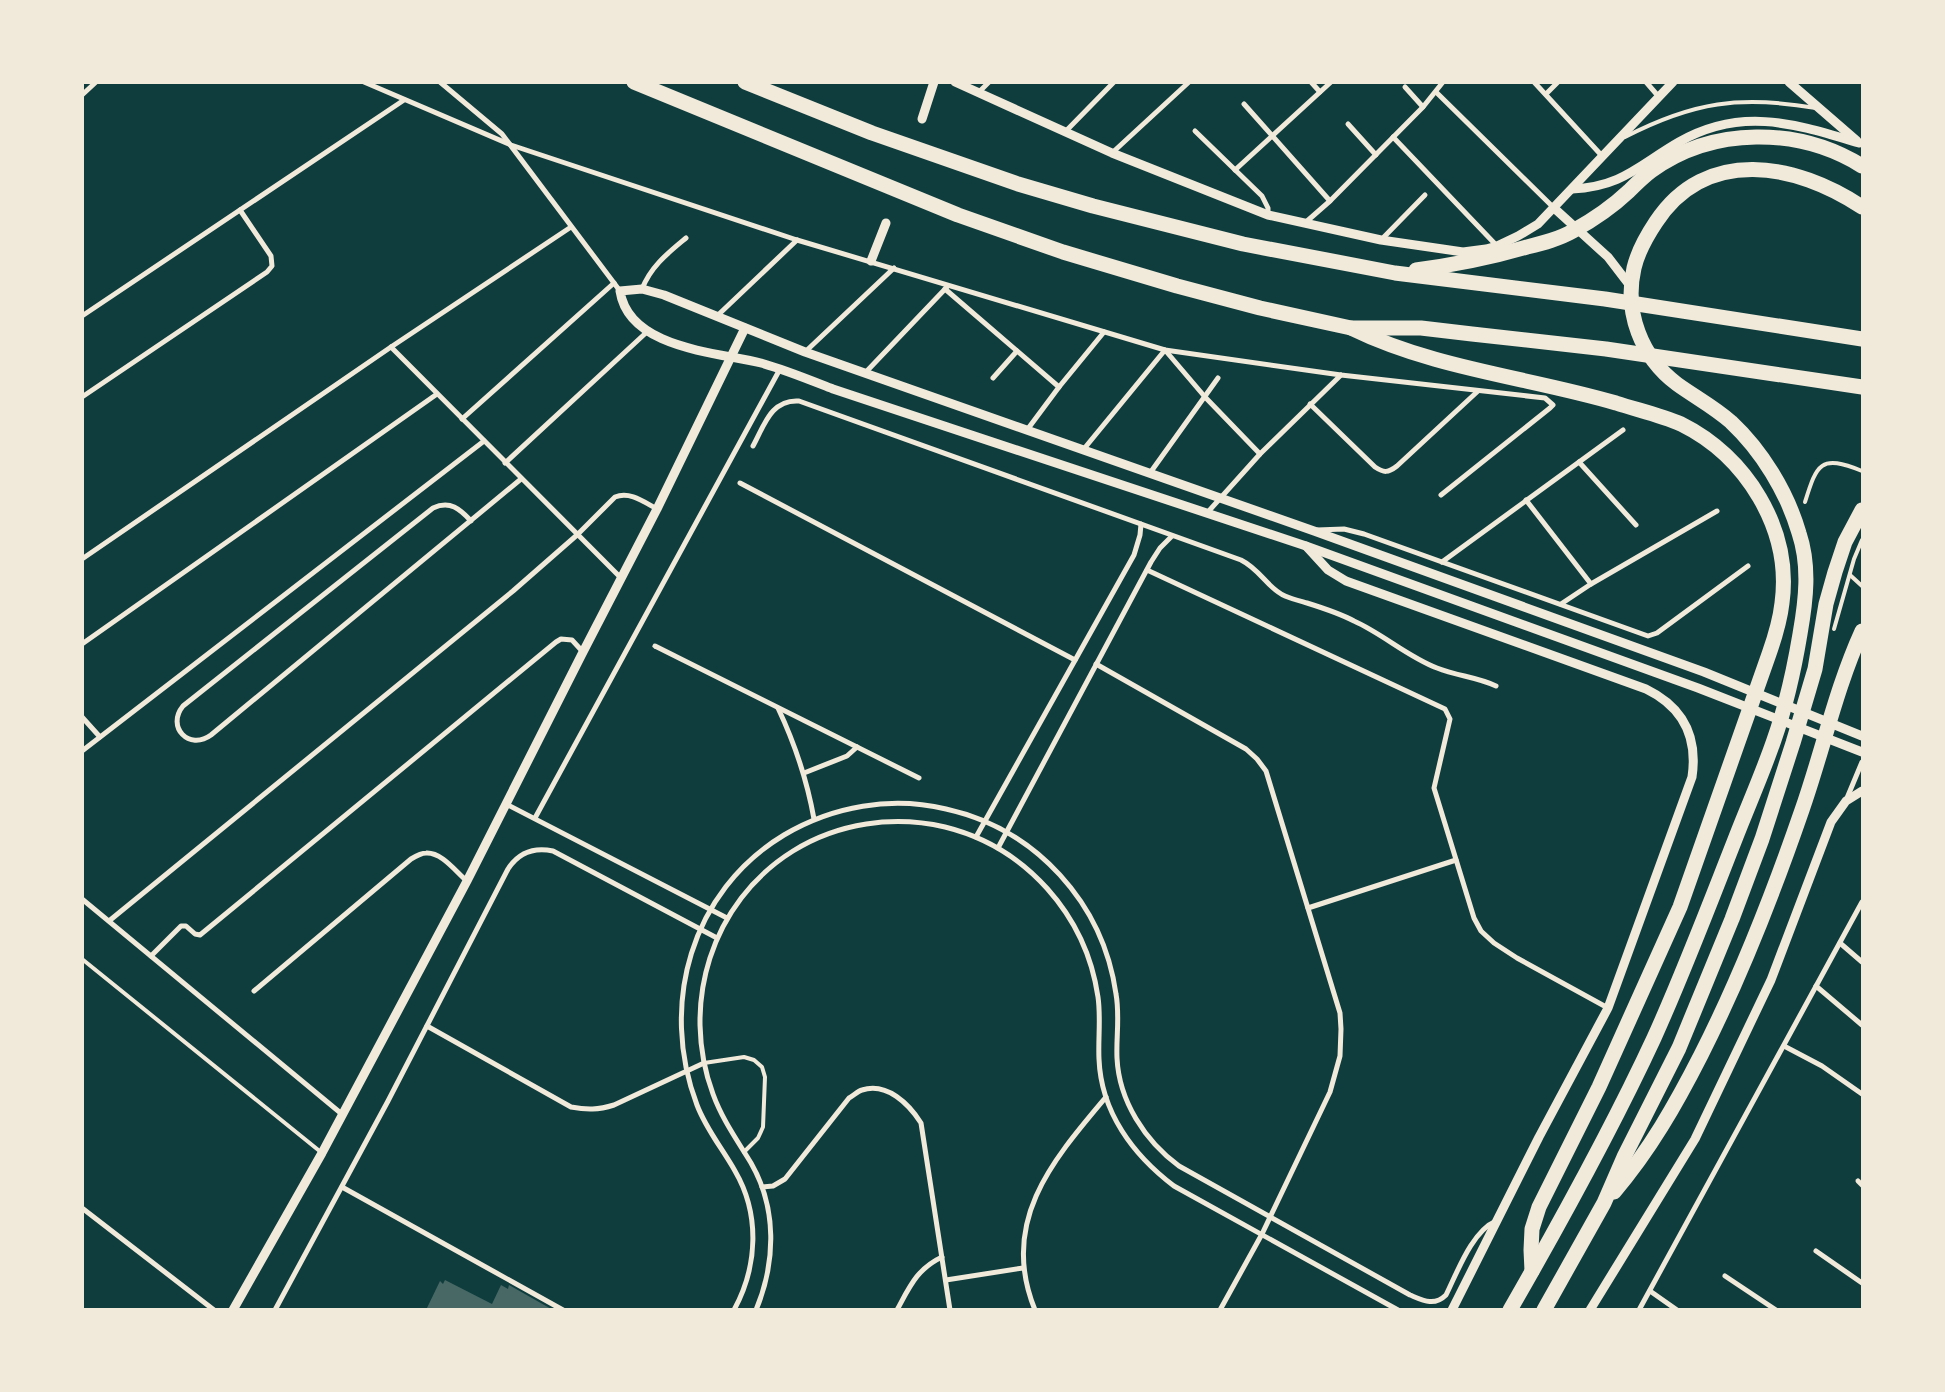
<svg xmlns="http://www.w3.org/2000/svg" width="1945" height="1392" font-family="'PT Sans Narrow',sans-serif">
<rect width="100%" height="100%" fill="#0f3d3e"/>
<polygon fill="#486865" points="445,1280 492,1304 501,1285 508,1289 509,1285 553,1310 426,1310 440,1281 443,1284"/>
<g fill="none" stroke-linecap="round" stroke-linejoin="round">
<g stroke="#f1e9da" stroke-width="4">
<path d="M1625,137C1693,102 1740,95 1816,108"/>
<path d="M1805,502C1817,464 1820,454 1862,471"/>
<polyline points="1850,575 1862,586"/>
<polyline points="1834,629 1854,559 1862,540"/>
<polyline points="82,959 322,1153"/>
<polyline points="704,1063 744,1057 754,1060 762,1067 765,1077 763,1127 758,1138 744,1152"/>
</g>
<g stroke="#f1e9da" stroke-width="5">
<polyline points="364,82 511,145 797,240 1165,350 1341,375 1545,398 1553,405 1550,408 1441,495"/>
<polyline points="440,82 502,134 620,291"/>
<polyline points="1311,82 1320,92"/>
<polyline points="1534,82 1603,157"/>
<polyline points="1646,82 1659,97"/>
<polyline points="1405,87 1423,107"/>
<polyline points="1436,92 1554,208"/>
<polyline points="978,93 989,82"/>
<polyline points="1546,94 1558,82"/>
<polyline points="82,95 96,82"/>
<polyline points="1244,104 1330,201"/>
<polyline points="1348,124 1376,155"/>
<polyline points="1195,131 1262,196 1268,208 1268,215"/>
<polyline points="1065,132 1114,82"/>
<polyline points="1393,137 1497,246"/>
<polyline points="1112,153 1189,82"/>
<polyline points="1235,170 1331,82"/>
<polyline points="1306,222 1330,201 1423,107 1443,82"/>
<polyline points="1381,240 1425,195"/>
<path d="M642,289C651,266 668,253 686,238"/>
<polyline points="945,289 1059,387"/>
<polyline points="82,316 404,100"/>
<polyline points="717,316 797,240"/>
<polyline points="391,347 621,578"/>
<polyline points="805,352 894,268"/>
<polyline points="865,373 947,287"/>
<polyline points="993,378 1017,351"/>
<polyline points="82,397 267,272 272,266 271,256 240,210"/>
<path d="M1310,404L1375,467C1384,473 1388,473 1397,466L1478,391"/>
<polyline points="462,419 614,283"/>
<polyline points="1027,430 1059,387 1104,332"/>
<path d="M753,446C764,426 771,399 799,401L1241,560C1261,570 1267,588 1285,596C1292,599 1300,601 1307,603C1323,608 1339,613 1354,621C1383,634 1408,657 1437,668C1457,676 1477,677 1496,686"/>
<polyline points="1083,450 1165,350 1205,397 1260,454"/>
<polyline points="1579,462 1636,525"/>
<polyline points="505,463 649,330"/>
<polyline points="1150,473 1218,378"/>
<polyline points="740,483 1075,660"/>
<polyline points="1526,500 1591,584"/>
<polyline points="1207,513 1260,454 1341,375"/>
<path d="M471,521C460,509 450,500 433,508L183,706C166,727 189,751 211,735L521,479"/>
<polyline points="1317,530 1344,529 1364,534 1648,636 1657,633 1748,566"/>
<polyline points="82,559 391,347 571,227"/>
<polyline points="1442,562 1623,430"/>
<polyline points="1147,570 1445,709 1450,719 1434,788 1474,918 1481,931 1494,943 1517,958 1608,1008"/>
<polyline points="1561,604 1591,584 1717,511"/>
<polyline points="82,644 437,394"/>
<polyline points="655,646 919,778"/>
<polyline points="1096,664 1246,749 1257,759 1266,771 1340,1013 1341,1029 1340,1056 1330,1092 1262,1234 1220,1310"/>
<path d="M778,708C795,744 807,780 814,819"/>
<polyline points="82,717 100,737"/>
<polyline points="82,751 484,441"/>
<polyline points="804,773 847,756 857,747"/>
<polyline points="1847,798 1862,762"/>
<polyline points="506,804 727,918"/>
<polyline points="535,818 780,369"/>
<polyline points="976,837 1134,555 1140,535 1141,524"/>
<polyline points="998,848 1151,562 1160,548 1172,536"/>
<polyline points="82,899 343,1115"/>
<polyline points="1308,908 1456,860"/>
<path d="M109,921L513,591L577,535L615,497C630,491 644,502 657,509"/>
<polyline points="1840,943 1862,962"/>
<polyline points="151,956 181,926 186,926 195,934 200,935 556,642 561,639 572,640 583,652"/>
<polyline points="1816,986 1862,1025"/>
<path d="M254,991L411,859C416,856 421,853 426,853C442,852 456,872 467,881"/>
<path d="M427,1026L571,1107C587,1110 598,1110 614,1105L704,1063"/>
<polyline points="1784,1046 1822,1066 1862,1094"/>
<polyline points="1858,1181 1862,1185"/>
<polyline points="342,1187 563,1310"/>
<path d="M762,1187L773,1186L785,1179L849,1098C853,1096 858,1091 862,1090C887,1082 909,1104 921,1123L950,1310"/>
<polyline points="82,1208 214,1310"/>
<polyline points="1816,1251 1862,1283"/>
<polyline points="1725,1276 1776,1310"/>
<polyline points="946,1280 1023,1268"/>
<polyline points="1650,1291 1677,1310"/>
<path d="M275,1310L388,1101L508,869C519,852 534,847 553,851L717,938"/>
<path d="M734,1310C758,1266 760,1214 735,1171C722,1148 706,1129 697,1105C659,1005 691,891 784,835C833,806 891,796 946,809C1036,829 1103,903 1116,994C1120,1016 1116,1037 1117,1058C1119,1101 1145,1141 1179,1166L1410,1295C1422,1300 1434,1307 1446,1295C1457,1273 1472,1231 1496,1221"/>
<path d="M756,1310C776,1262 777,1208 751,1163C737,1140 722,1119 713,1094C680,1005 711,902 793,851C838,823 893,815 945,827C1026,847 1086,915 1098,997C1101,1018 1098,1038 1099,1059C1101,1112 1133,1155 1174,1186L1398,1310"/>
<path d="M897,1310C910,1286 917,1269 942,1257"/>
<path d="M1035,1310C999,1222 1052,1161 1106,1097"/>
<polyline points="1639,1310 1862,902"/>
</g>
<g stroke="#f1e9da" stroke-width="9">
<polyline points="955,82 1112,153 1268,215 1381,240 1463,252 1486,249 1497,246 1518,236 1538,224 1673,82"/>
<polyline points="1789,82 1857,141"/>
<polyline points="922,119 934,82"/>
<path d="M1572,189C1622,187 1639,165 1679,142C1742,106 1795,124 1859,143"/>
<polyline points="1554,208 1608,257 1631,287"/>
<polyline points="871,261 886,223"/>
<path d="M1306,546L1328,570L1346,581L1646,689C1683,707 1698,736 1692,777L1608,1008L1539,1137L1452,1310"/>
<path d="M1862,736L1704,672L1314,531L805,352L664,295L642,289L620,291C629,349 717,352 761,363C786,370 810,380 833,389L1306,546L1698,688L1862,752"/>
<polyline points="233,1310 322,1153 467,881 583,652 657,509 745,328"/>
<polyline points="1590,1310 1695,1139 1771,980 1831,822 1846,801 1862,791"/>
</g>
<g stroke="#f1e9da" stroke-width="15">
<polyline points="634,82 958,215 1063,252 1177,286 1260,308 1351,328 1421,328 1472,334 1606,349 1862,387"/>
<polyline points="745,82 872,133 1018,184 1093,206 1243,244 1395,273 1605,299 1862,339"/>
<path d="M1416,270C1453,265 1490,258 1527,247C1543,243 1559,239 1573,231C1593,220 1612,207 1629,191C1636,184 1643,177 1651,171C1713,126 1799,127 1862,166"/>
<path d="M1351,328C1435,369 1527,377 1616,403C1637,410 1660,415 1681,424C1746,456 1792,529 1782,603C1780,621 1775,637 1769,654L1680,907L1599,1087L1539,1207L1532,1229L1531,1250L1532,1271"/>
<path d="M1614,1192C1650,1150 1676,1104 1701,1055C1741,976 1773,894 1802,810C1823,750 1836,688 1862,631"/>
<path d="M1510,1310C1561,1221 1611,1131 1654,1038C1683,974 1708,908 1734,842C1747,808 1762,775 1774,740C1786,706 1794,670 1800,634C1806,600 1810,566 1799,533C1787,492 1762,451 1731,422C1714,407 1695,397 1677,384C1641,357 1624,312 1634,268C1638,251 1646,237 1656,222C1706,146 1796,163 1862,207"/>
<polyline points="1544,1310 1604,1203 1624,1157 1679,1048 1732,919 1762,839 1793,743 1815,669 1826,604 1835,572 1845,542 1862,510"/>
</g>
</g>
<rect width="1945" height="1392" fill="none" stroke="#f1e9da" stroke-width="168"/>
</svg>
